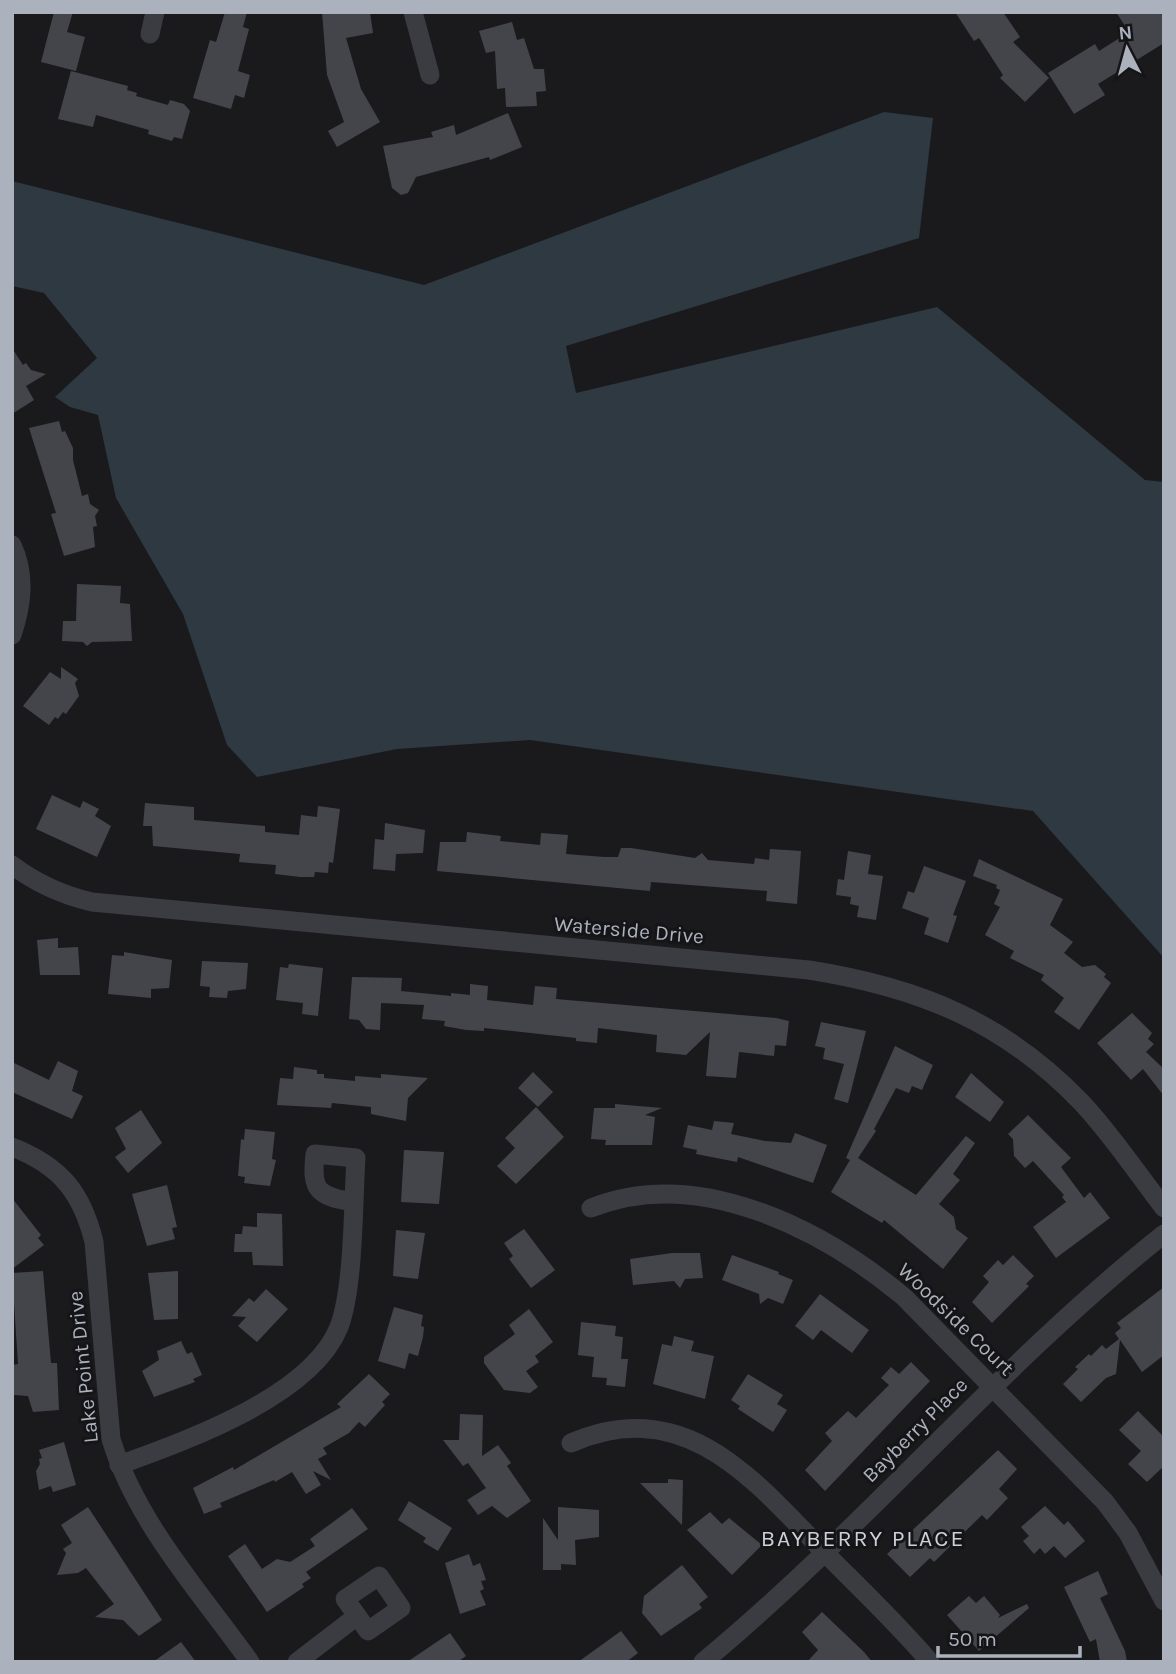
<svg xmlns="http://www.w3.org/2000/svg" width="1176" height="1674" font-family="Karla,sans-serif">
<rect width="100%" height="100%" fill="#1a1a1d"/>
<polygon fill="#2e3942" points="884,112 933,118 919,238 566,346 576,393 937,307 1145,480 1164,482 1164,958 1033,811 530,740 397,749 257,777 227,745 183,614 116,498 98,415 70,407 55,397 97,358 44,293 12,286 12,181 424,285"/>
<g fill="#44454a">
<polygon points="54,12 73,12 67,32 85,37 76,71 41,62"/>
<polygon points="225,12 247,12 243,27 249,29 238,71 250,75 244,98 235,95 231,109 193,98 210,40 216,42"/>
<polygon points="322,12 370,12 373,33 346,38 361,89 380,122 337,147 328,131 344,122 327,75"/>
<polygon points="955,12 1003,12 1020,37 1013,42 1049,78 1025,102 1000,78 1003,75 979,38 974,41"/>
<polygon points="1116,12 1160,12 1164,19 1164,43 1098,84 1105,95 1074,114 1048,73 1095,44 1099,51 1129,32"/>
<polygon points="512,22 517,40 524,38 534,69 544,69 546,91 536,92 537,106 506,107 505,88 497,89 495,51 486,53 479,31"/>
<polygon points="71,71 128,86 127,90 137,93 136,96 168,105 170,100 184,104 190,111 182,139 174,137 172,141 148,134 149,130 96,115 93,127 58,119"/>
<polygon points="508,113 522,147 490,160 489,157 416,177 408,193 401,195 392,188 383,146 433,137 431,132 454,125 456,135"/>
<polygon points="12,348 23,365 26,363 31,370 46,374 26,386 34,400 12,414"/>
<polygon points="59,421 62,432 65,431 73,448 73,460 82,496 88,494 90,504 99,510 95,516 97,526 93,527 95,547 64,556 51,514 56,513 29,428"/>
<polygon points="77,584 121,586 120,603 130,604 132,641 92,642 87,646 83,642 62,641 63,621 76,621"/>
<polygon points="61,667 78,679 75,683 79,696 66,714 63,712 58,719 55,717 49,725 23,706 50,672 61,679"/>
<polygon points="52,795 80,808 83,801 99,809 95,816 111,826 97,857 36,829"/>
<polygon points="145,803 194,807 194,820 265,826 265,832 299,835 301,815 317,817 318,806 340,809 333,863 329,862 328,873 315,872 314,877 300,877 275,874 276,865 239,862 240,854 153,846 152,826 143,826"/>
<polygon points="385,823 425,830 423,853 396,854 395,871 373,869 375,839 384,840"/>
<polygon points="467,832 501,836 500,841 540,845 541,833 568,835 566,854 604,857 618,857 621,848 631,848 695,858 702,853 708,860 754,864 755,858 769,860 770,849 801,851 797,904 766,901 767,891 651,882 650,891 437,871 440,842 466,842"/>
<polygon points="848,851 871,855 868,874 883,876 876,920 857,917 859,906 850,904 851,897 836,895 838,879 844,880"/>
<polygon points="979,859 1063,899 1050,925 1073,942 1064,953 1082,967 1095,965 1106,974 1104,977 1111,983 1079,1030 1054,1012 1064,998 1041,980 1044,975 1010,958 1014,951 985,935 1000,907 994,904 1000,890 996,888 997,885 973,876"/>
<polygon points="924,866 966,881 953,915 957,916 948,943 924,934 929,918 902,908 908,891 914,893"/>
<polygon points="58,938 58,948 78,947 80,975 40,975 37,940"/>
<polygon points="124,952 172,960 169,988 151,989 151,998 108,994 112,955 124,956"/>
<polygon points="202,961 248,963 246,989 228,991 227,998 209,997 210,987 200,986"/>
<polygon points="289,964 323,968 318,1016 302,1014 303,1003 276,1000 280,967 288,968"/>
<polygon points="352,977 402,978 401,991 451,996 451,993 470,995 470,984 488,986 487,1000 533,1005 535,986 557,988 556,999 776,1018 789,1021 786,1046 775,1045 774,1056 739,1052 736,1078 706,1076 710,1032 686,1055 656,1052 657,1035 598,1028 597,1043 576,1041 576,1038 484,1028 484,1031 466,1030 444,1026 445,1021 422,1019 424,1005 381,1003 380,1030 366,1029 359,1020 349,1019"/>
<polygon points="1132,1013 1152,1033 1148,1039 1154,1044 1146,1052 1164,1069 1164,1096 1143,1069 1131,1080 1097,1043"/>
<polygon points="821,1022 866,1031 848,1103 834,1099 844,1064 823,1059 825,1048 815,1046"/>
<polygon points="895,1046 933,1065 922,1090 912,1086 909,1093 896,1088 874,1129 876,1131 858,1158 916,1195 966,1136 975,1143 953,1174 960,1180 939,1204 954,1217 956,1229 968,1238 943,1269 884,1220 882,1223 831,1192 850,1160 846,1158"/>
<polygon points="58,1061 78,1071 72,1091 83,1096 72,1119 12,1092 12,1062 49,1080"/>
<polygon points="294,1067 317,1070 317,1074 324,1074 324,1078 355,1081 355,1076 381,1078 381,1074 428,1078 408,1098 406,1121 371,1114 371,1107 332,1103 331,1108 277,1105 280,1078 293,1079"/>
<polygon points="533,1072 553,1092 538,1107 518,1088"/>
<polygon points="971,1073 1004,1102 990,1122 955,1097"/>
<polygon points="615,1104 662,1108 645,1115 655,1117 652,1145 605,1145 606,1140 591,1139 594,1108 615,1108"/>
<polygon points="536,1107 564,1137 516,1184 497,1166 515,1148 505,1138"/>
<polygon points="141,1110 162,1143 128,1173 115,1157 126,1149 115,1128"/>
<polygon points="1028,1115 1071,1158 1061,1167 1084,1198 1090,1192 1110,1218 1056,1258 1033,1227 1066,1202 1062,1197 1064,1195 1033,1161 1025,1168 1014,1156 1013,1139 1008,1134"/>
<polygon points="714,1121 734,1123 731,1134 765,1141 791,1143 795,1133 827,1145 813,1183 738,1157 737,1162 696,1154 697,1150 683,1147 688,1125 712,1130"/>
<polygon points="245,1129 275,1132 272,1159 276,1160 270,1186 244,1183 245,1177 238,1176 241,1139 244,1140"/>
<polygon points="404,1150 444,1152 439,1204 401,1202"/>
<polygon points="167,1185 177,1227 172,1228 175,1239 147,1246 132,1194"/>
<polygon points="12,1198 41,1235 38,1238 44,1245 12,1269"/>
<polygon points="257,1213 282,1214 283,1266 253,1265 252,1252 234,1252 235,1234 242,1234 243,1226 257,1227"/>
<polygon points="524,1229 555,1270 531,1288 509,1259 513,1256 504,1243"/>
<polygon points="396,1230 425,1233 418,1279 393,1276"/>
<polygon points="672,1253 700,1253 703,1278 685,1279 680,1288 674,1281 633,1285 630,1259"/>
<polygon points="732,1255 779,1272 778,1274 793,1280 783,1304 768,1298 760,1304 759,1294 722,1280"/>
<polygon points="1013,1255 1034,1276 1026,1284 1029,1286 992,1323 972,1302 989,1282 983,1276 998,1260 1003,1265"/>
<polygon points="43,1271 51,1363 57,1363 59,1410 33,1412 28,1396 14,1395 12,1365 18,1364 12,1273"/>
<polygon points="178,1271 178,1319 154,1320 148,1273"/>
<polygon points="1164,1287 1164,1355 1142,1372 1120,1340 1116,1374 1106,1378 1081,1402 1063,1384 1078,1369 1075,1367 1089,1354 1091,1356 1102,1345 1106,1349 1119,1339 1115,1333 1121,1328 1117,1323"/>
<polygon points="266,1289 288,1309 257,1342 238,1326 246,1317 232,1316 249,1298 254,1302"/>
<polygon points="820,1294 869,1330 852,1353 821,1330 813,1340 795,1326"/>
<polygon points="394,1307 423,1315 421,1326 424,1327 423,1337 418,1356 409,1353 405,1369 378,1361"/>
<polygon points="529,1309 553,1342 535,1356 539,1362 526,1371 538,1387 530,1393 504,1390 484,1363 484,1357 515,1334 509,1325"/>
<polygon points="581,1322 616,1326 615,1336 623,1337 621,1359 628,1359 625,1387 606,1385 607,1378 592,1377 594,1357 578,1355"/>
<polygon points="674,1336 694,1341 691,1351 714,1356 705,1399 653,1384 662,1344 672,1346"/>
<polygon points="181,1341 187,1354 192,1352 202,1375 193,1379 195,1382 154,1397 142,1371 159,1360 157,1351"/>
<polygon points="911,1362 930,1381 825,1491 805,1470 832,1441 825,1433 848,1411 856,1418 889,1385 881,1378 891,1367 899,1374"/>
<polygon points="369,1374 390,1394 382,1402 385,1405 365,1427 359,1422 349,1433 323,1448 327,1454 318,1459 331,1480 313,1471 321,1485 306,1494 292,1472 275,1482 274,1480 220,1503 222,1507 204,1514 193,1488 233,1467 234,1470 341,1407 337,1404"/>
<polygon points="748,1374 783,1395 777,1404 787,1410 773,1432 738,1409 740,1406 731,1400"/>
<polygon points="1138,1411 1164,1437 1164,1466 1147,1482 1128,1464 1141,1451 1119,1430"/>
<polygon points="460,1414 483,1415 482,1456 498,1445 511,1463 507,1466 531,1501 507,1518 492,1506 478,1515 467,1500 486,1488 468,1463 463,1466 443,1440 459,1440"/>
<polygon points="64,1442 76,1485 53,1492 51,1486 39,1490 36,1471 40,1464 39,1459 42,1458 39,1450"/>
<polygon points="998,1450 1017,1469 999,1489 1008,1498 987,1520 982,1515 934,1562 930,1558 910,1577 887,1554"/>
<polygon points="668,1479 683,1480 682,1525 640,1483 668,1483"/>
<polygon points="409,1501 452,1528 438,1551 423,1542 426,1538 398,1520"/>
<polygon points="1045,1506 1064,1525 1068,1521 1085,1541 1065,1558 1054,1546 1045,1554 1040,1548 1034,1554 1023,1541 1029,1536 1021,1527"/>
<polygon points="88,1507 162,1620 139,1636 123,1620 95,1617 114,1604 86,1568 78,1573 57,1575 66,1553 63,1549 72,1543 61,1525"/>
<polygon points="558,1507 599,1510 599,1537 575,1540 576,1565 561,1564 561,1570 543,1570 543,1518 558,1540"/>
<polygon points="352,1508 368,1529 306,1572 311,1578 302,1584 304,1587 267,1612 228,1556 245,1544 262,1569 277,1559 290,1562 315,1546 310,1539"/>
<polygon points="710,1512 722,1524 729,1518 762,1545 732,1575 687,1530"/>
<polygon points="469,1554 473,1566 480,1563 486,1580 481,1581 484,1589 480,1591 486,1605 460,1614 445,1563"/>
<polygon points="682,1565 708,1597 699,1604 702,1608 661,1636 642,1613 644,1596"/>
<polygon points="1098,1571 1108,1594 1100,1598 1125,1651 1127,1662 1100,1662 1096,1639 1090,1642 1064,1587"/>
<polygon points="969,1596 976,1603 984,1596 1000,1615 998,1618 1027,1604 1029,1608 979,1651 947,1615"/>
<polygon points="822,1612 864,1652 872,1662 807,1662 818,1650 802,1632"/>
<polygon points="621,1631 638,1653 626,1662 578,1662"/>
<polygon points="450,1633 466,1656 457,1662 407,1662"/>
<polygon points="181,1642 196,1662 153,1662"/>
</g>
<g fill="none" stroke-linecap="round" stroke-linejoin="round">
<g stroke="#3b3c42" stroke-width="19">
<polyline points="413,12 430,75"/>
<polyline points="150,34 155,12"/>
<path d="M12,545C26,575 22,605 12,635"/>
<path d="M12,865C37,884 62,895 92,902L809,970C917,987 1004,1021 1082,1103C1112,1135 1137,1173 1164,1208"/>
<path d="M12,1147C61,1166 82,1193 94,1242L111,1439C136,1522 200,1592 250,1662"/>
<path d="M591,1208C698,1165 822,1229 904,1297L1105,1502L1128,1533L1164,1601"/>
<path d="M571,1443C685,1393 754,1480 826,1554C861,1589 898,1624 930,1662"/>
<path d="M119,1465C185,1441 311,1397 339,1327C354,1288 353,1203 356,1158L315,1154C311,1190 317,1196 353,1202"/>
<polygon points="379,1576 401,1608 368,1631 345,1599"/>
<polyline points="297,1662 357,1616"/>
<path d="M703,1662C865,1528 999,1365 1164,1234"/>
</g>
</g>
<g text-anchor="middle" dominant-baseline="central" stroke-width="6" stroke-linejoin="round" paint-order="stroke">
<g font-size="21" fill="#abb1bd" stroke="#151518">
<text transform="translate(629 930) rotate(5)">Waterside Drive</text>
<text transform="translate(956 1319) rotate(44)">Woodside Court</text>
<text transform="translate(83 1367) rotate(-96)">Lake Point Drive</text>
<text transform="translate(915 1430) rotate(-45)">Bayberry Place</text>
</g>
<g font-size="23" letter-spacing="2" fill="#cdd0d9" stroke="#151518">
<text x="863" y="1538">BAYBERRY PLACE</text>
</g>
</g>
<rect width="1176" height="1674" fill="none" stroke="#abb1bd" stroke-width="28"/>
<g transform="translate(1127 49) rotate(354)" stroke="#151518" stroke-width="5" paint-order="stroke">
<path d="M0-5L12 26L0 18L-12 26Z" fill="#abb1bd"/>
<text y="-10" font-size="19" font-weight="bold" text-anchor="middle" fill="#abb1bd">N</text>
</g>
<path d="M938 1646v10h142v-10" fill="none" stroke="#abb1bd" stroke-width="3.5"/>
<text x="948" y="1646" font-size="21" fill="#abb1bd" stroke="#151518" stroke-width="5" paint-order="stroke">50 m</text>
</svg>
